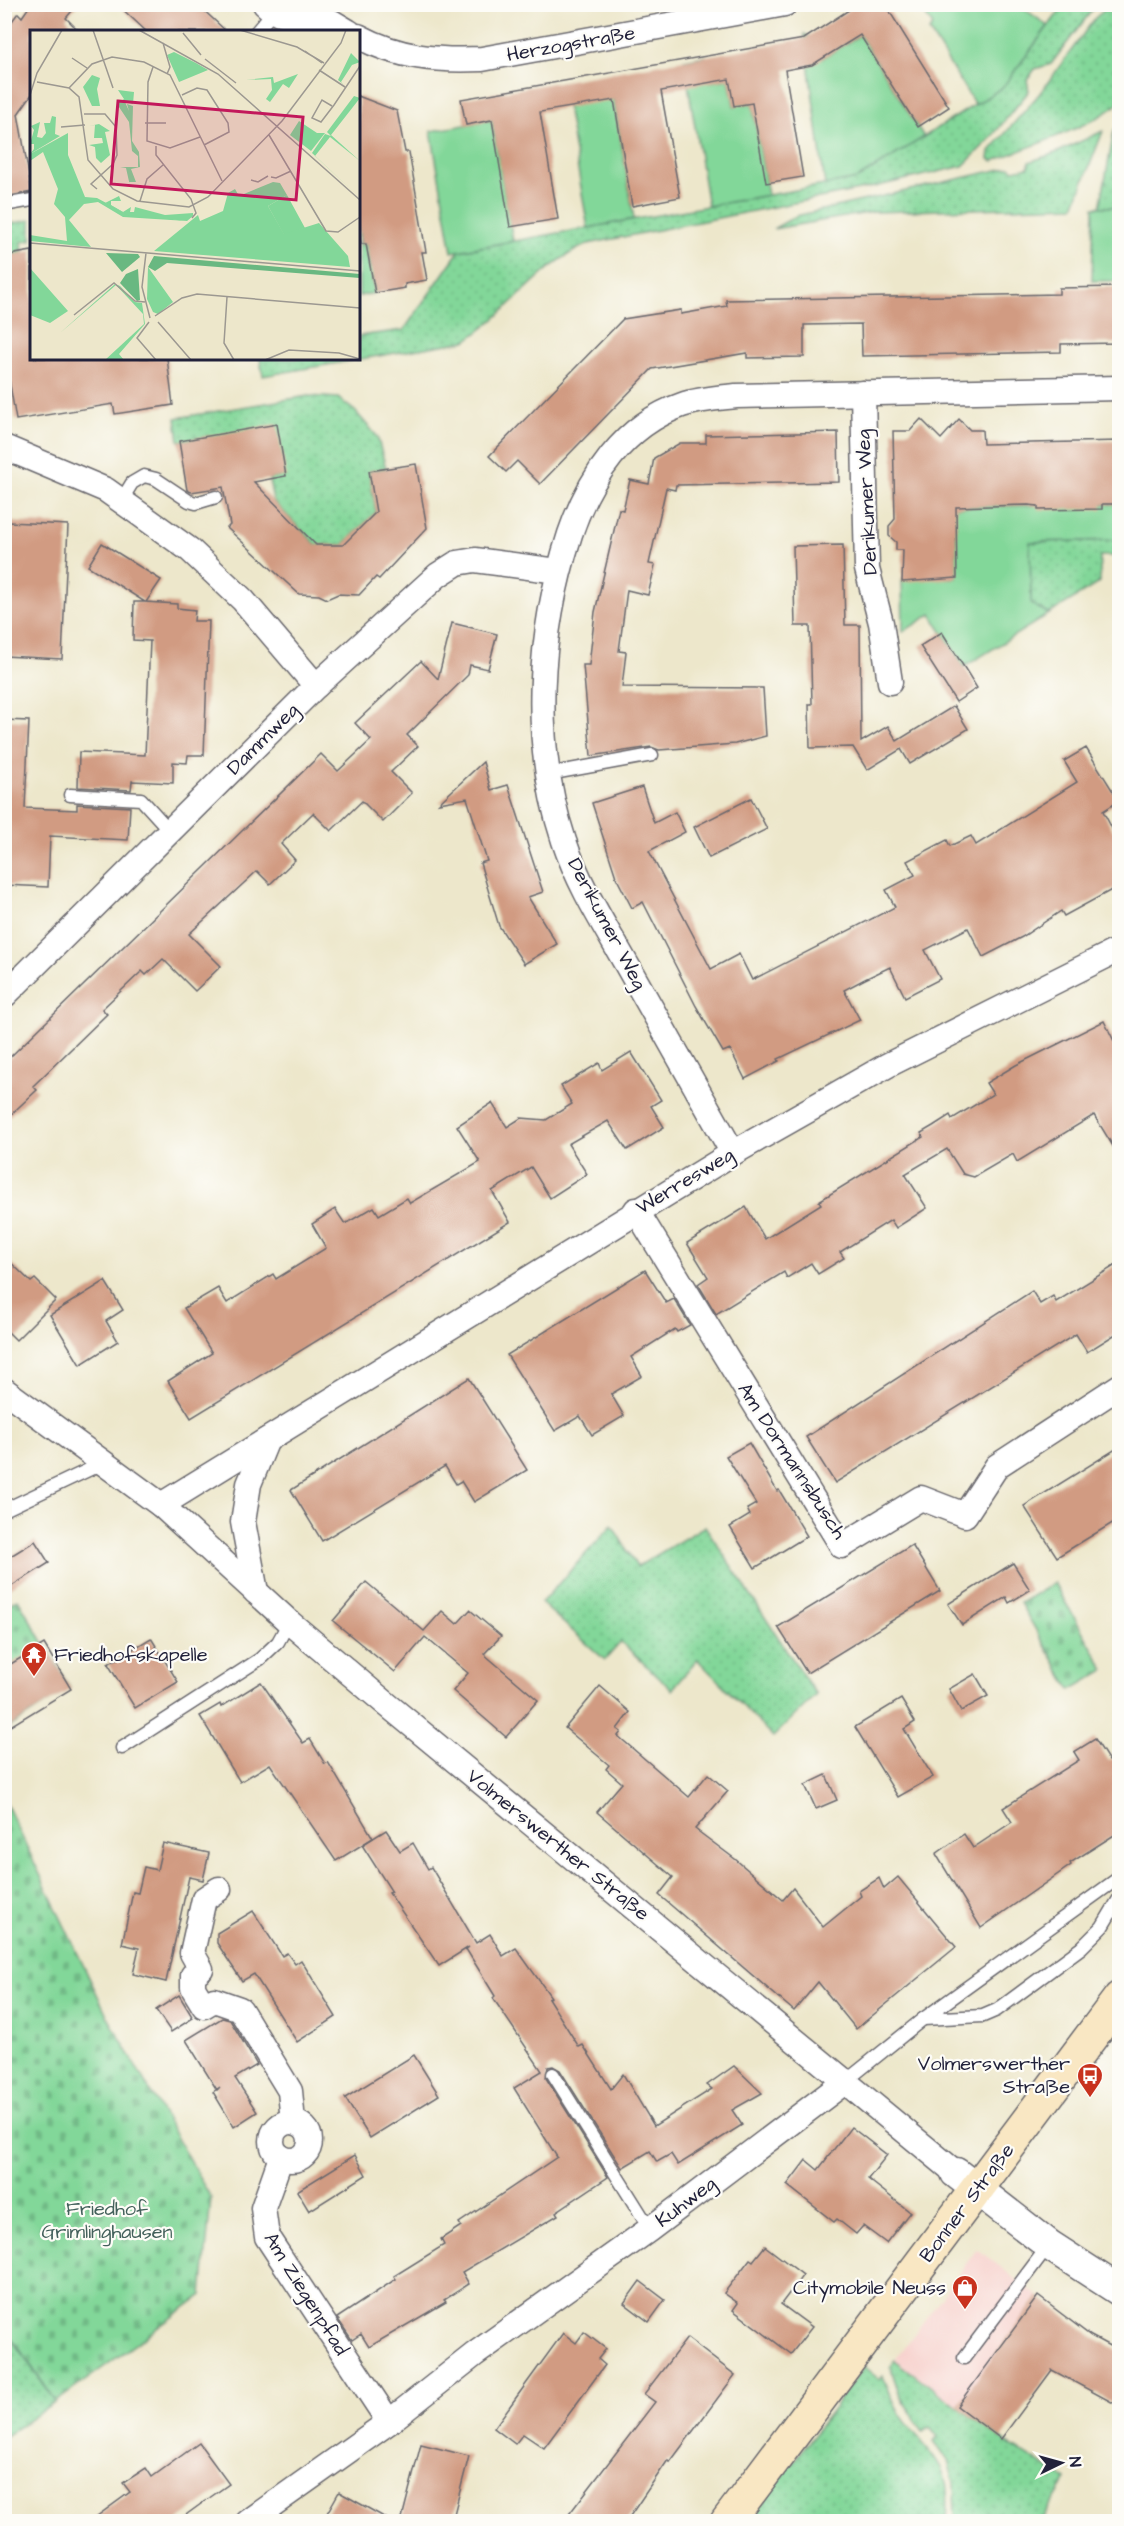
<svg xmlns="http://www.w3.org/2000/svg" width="1124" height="2526" font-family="'Architects Daughter',sans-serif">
<defs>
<pattern id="grass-dots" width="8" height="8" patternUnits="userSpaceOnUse" patternTransform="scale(1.5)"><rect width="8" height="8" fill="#82d799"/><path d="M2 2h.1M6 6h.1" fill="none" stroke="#70b885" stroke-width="1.8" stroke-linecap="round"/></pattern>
<pattern id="cemetery-stones" width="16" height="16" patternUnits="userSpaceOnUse" patternTransform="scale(1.5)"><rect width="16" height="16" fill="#82d799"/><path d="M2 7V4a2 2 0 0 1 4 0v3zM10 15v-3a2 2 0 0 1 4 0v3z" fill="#70b885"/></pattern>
</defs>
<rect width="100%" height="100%" fill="#fdfcf7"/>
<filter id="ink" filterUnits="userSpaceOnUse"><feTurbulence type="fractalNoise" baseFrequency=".0167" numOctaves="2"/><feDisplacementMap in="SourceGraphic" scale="12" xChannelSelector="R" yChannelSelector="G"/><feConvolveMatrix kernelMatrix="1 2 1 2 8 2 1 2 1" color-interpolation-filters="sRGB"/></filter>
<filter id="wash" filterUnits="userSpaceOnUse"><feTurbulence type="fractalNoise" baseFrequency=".008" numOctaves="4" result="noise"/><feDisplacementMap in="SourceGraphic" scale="24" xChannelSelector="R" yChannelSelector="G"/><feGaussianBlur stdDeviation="1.35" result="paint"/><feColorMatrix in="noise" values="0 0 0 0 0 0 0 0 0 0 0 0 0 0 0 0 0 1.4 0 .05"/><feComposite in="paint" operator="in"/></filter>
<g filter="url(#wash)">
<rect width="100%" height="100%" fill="#ede7cb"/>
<polygon fill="#f7d0cc" points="977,2249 1038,2296 957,2406 895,2360"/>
<g fill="url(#grass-dots)" stroke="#527c6a" stroke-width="1.5">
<path d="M1064,5H1096L1051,64L1035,69L1027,80L1029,91L989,140L963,166L874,187L588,244C538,266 510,313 465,341L263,376L260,359L358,358L359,336L404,330L459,251L857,179L1003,87Z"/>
<path d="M1107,8L1119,17V103C1092,127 1029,146 994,161L989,159L990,151L1040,93L1095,18Z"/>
<polygon points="1119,123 1119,207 1100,208 1114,131"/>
<polygon points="1103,131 1074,206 874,212 773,229 796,216 1010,167 1014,170 1029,167 1029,162 1058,152"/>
<polygon points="31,220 31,240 22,242 23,253 5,256 4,225"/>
<polygon points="308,396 338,398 355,411 377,436 386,468 369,471 376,512 343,545 316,545 273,501 269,479 280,477 204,437 179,441 176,418"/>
<polygon points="1119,540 1119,556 1100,556 1100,582 1049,614 1031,604 1030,542"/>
<polygon points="612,1525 637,1567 705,1526 816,1695 773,1737 697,1659 672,1690 621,1642 605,1660 541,1603"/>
<polygon points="4,2328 56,2402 5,2436 4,2436"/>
<polygon points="895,2360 1001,2439 1066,2480 1041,2521 955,2521 954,2483 948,2460 934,2441 938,2436 930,2427 923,2432 900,2396 890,2366"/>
<path d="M864,2367L880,2380L883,2376C890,2393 897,2412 909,2426C940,2465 951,2468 947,2521H749Z"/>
</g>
<g fill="url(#cemetery-stones)" stroke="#527c6a" stroke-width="1.5">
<polygon points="1054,1583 1105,1670 1071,1690 1020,1603"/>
<polygon points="18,1599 70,1688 5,1730 5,1606"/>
<polygon points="5,1801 108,2017 211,2198 202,2295 56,2402 5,2328"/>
</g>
<g fill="#82d799" stroke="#527c6a" stroke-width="1.5">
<polygon points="917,5 1019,5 1048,26 1003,87 975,105 929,31 933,25"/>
<polygon points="804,34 809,36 823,58 860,35 924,137 857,179 825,185"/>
<polygon points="705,56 710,82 729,79 734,106 752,103 768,195 708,206 684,60"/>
<polygon points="565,94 614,100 634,219 588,228"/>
<polygon points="492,120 513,241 452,252 431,131"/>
<polygon points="358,199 361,244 366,244 370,268 375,267 377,278 372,279 375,293 359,296"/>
<polygon points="1094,207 1119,207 1119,281 1092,281"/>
<polygon points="1119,504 1119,540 1030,542 1031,604 1049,614 964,667 931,614 903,632 902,579 957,578 956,549 947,507"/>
</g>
<g id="blocks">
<g fill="#d19b82">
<polygon points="31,4 78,4 66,18 80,32 32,32 32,94 18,114 32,192 4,197 4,32 18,13 22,17"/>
<polygon points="117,4 197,4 227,32 147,32"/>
<polygon points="858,4 885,4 949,107 918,127 860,35 812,65 785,70 803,177 766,183 752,103 734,106 729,79 661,91 680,197 632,206 614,100 540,112 558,219 510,227 492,120 466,125 461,99 804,39"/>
<polygon points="358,96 397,111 405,152 409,152 426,252 422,252 427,280 405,284 405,288 375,293 366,244 361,244 358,224"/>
<polygon points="32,251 32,358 167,358 173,405 115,414 113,404 16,420 4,349 4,256"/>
<polygon points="1119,287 1119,343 1061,344 1061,352 862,356 861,324 804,325 804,357 747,358 747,353 652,369 540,484 517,461 506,472 489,456 623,319 681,310 681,314 727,306 726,300 1059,294 1059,288"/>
<polygon points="921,419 941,439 959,419 970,430 982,430 983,444 1119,441 1119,504 1102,504 1102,509 1038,510 1038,506 1028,505 956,507 957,578 902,582 903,550 896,550 896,542 889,536 889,526 895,519 893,431 910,431"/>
<polygon points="277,424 286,476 254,482 316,545 343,545 376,512 369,471 416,464 427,528 379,579 376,577 359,595 338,594 327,599 319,595 299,594 227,528 230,525 223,487 191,492 187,490 179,441"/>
<polygon points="838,432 839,482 676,485 675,490 666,488 649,564 655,565 648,595 627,590 619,651 626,652 622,687 763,688 766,736 735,744 659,750 651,747 591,756 583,665 589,665 595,612 619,509 623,510 630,480 649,484 654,458 680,443 706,443 706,435"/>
<polygon points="9,522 68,525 62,659 4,656"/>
<polygon points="102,543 161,580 146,602 177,604 177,608 195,610 194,621 209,621 204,755 188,755 187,763 173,762 173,783 132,781 131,790 78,787 79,752 145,755 150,641 133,640 134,602 145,602 88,566"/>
<polygon points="843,545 845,625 860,625 861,742 888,726 897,741 954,706 968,729 910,764 901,749 867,770 853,747 810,748 809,704 812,704 810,626 795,626 793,546"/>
<polygon points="452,623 497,634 488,669 470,665 468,675 407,735 418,746 391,772 412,793 383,822 362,801 331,831 313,813 281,844 295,860 270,884 257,871 189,934 221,966 195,991 163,959 146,975 142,971 102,1009 107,1014 33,1086 37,1090 4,1121 4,1063 321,754 338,771 371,740 355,723 421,661 438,679"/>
<polygon points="942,632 977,688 956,702 920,646"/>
<polygon points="4,720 29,721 25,808 77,810 77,804 130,807 128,840 50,836 48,887 4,885"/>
<polygon points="1086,748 1119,801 1103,811 1119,842 1119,886 1064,916 1061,911 1022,937 983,957 968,928 925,950 940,979 905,997 890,967 865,979 844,990 860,1020 778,1059 779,1061 745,1079 730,1049 723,1052 696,1006 643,902 632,908 616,877 592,803 642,787 654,823 675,812 685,832 649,851 711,969 739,954 752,980 895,907 886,890 915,875 907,861 947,840 950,846 971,836 976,845 1077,782 1064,761"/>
<polygon points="483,762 491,790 508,785 543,892 528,897 557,944 524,964 499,926 480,863 487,861 467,798 439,803"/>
<polygon points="751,798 767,829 709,858 694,827"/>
<polygon points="1104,1021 1119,1051 1119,1156 1094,1115 1017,1162 1013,1154 974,1177 963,1174 947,1149 905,1174 927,1208 896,1228 891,1220 840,1252 844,1258 818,1274 811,1263 787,1278 784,1272 716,1314 698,1284 708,1277 687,1243 746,1207 765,1239 821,1204 819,1201 923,1137 921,1133 933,1126 950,1115 952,1119 993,1094 986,1083 1016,1065"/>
<polygon points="631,1052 661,1100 651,1106 664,1127 627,1150 608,1121 568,1144 587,1174 550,1198 531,1167 492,1191 510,1222 191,1418 168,1381 212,1353 184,1308 218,1288 227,1303 273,1274 276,1279 326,1248 312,1224 335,1209 345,1224 374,1207 379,1215 407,1198 410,1203 480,1162 457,1126 492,1103 507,1127 521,1118 546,1120 572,1104 561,1086 599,1063 602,1070"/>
<polygon points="4,1256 31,1282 35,1279 56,1300 16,1340 4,1328"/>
<polygon points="1119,1263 1119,1332 1087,1352 1076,1334 835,1483 806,1437 1032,1291 1040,1304 1053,1296 1056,1302"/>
<polygon points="645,1270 666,1303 674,1299 690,1325 677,1332 675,1329 631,1357 642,1376 611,1394 624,1416 592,1435 580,1416 555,1431 507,1355"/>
<polygon points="105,1281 123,1310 106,1321 118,1341 80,1365 50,1315"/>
<polygon points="469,1378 527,1470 474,1502 461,1481 456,1484 445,1466 322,1541 291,1490"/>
<polygon points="749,1443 777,1491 779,1490 807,1536 755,1568 730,1527 750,1515 747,1509 756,1504 726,1456"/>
<polygon points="1119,1447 1119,1519 1057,1557 1024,1506"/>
<polygon points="35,1541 49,1563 4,1591 4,1560"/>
<polygon points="912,1545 940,1591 807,1673 778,1627"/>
<polygon points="1013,1563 1030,1590 1009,1603 1006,1597 962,1625 948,1604"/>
<polygon points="366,1582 424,1631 442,1611 457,1624 470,1610 501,1636 484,1654 538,1700 506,1737 453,1691 468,1673 425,1637 395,1672 333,1621"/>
<polygon points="151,1638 178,1682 135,1708 108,1664"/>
<polygon points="44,1644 71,1689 4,1730 4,1668"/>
<polygon points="975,1674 988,1696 961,1711 949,1689"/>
<polygon points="261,1682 303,1743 310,1739 325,1764 328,1762 373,1838 336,1861 270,1764 240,1782 200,1716 220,1704 221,1707"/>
<polygon points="600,1686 630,1712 617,1729 621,1732 618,1736 689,1797 708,1774 728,1791 695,1829 735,1859 783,1900 793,1888 823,1927 861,1896 859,1891 879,1878 884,1889 898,1877 956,1947 856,2029 818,1982 794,2011 659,1895 673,1877 597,1812 622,1783 606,1769 609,1765 565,1728"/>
<polygon points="901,1699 915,1722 904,1729 933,1777 898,1797 855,1727"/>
<polygon points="1095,1739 1109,1761 1119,1754 1119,1832 1070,1863 1071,1865 981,1928 936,1854 964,1834 973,1848 1012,1822 1003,1808 1079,1760 1074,1752"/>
<polygon points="826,1775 837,1800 816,1809 805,1785"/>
<polygon points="386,1830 400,1851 413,1843 428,1869 431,1867 476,1943 490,1934 503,1956 516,1948 551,1997 548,1998 579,2047 583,2045 611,2089 623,2074 654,2126 712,2089 707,2085 734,2066 762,2093 732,2110 742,2125 678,2165 671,2154 657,2162 650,2151 622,2168 560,2070 553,2066 548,2067 546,2078 608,2177 556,2212 558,2215 462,2272 469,2284 444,2300 446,2302 369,2347 361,2334 352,2340 337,2318 396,2279 394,2276 444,2245 441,2239 461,2226 459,2223 557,2157 514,2088 542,2071 493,1998 495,1996 466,1949 469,1947 439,1966 389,1893 392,1892 362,1845"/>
<polygon points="163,1843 209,1853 203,1880 189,1877 166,1982 133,1974 139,1948 122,1944 133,1892 138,1893 144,1867 157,1870"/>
<polygon points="253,1911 282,1956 287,1953 295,1964 301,1960 336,2017 297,2042 254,1974 242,1981 217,1943 217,1933"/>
<polygon points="179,1995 193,2018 171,2032 156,2010"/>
<polygon points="222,2018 230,2020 257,2065 235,2078 257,2112 234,2127 213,2092 220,2087 217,2090 186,2040"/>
<polygon points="414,2055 439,2095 370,2138 345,2098"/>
<polygon points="851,2127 887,2155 868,2179 910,2212 886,2243 863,2226 856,2234 837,2219 834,2222 787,2185 806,2160 818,2170"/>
<polygon points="355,2155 366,2175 309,2211 297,2191"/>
<polygon points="765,2246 803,2275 781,2304 812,2327 791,2354 733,2310 738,2303 724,2293 750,2259 753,2261"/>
<polygon points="640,2281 665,2300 649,2322 624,2303"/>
<polygon points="1038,2296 1091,2336 1119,2351 1119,2406 1052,2370 1001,2439 957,2406"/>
<polygon points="584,2332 606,2349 598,2359 605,2365 544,2448 523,2434 515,2444 494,2428 563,2333 576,2343"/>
<polygon points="687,2338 735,2375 670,2462 668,2460 626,2522 563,2522 655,2402 644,2394"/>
<polygon points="199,2443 229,2484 205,2501 176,2522 89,2522 130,2492 123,2483 146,2468 152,2477"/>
<polygon points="421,2444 469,2456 452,2522 401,2522"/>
<polygon points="339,2492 393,2522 322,2522"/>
</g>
</g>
</g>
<g filter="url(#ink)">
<use href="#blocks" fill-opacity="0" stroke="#69676d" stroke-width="1.5"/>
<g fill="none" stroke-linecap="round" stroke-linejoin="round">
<defs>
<g id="service">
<polyline points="256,32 273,12"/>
<polyline points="4,205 32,200"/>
<polyline points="121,501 132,483 144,476 156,479 189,501 196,503 216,497"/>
<polyline points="548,774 652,755"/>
<polyline points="70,795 141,799 171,832"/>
<polyline points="4,1510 103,1463"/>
<polyline points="122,1748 260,1659 278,1642 289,1622"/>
<polyline points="923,2019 983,2016 997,2010 1081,1948 1102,1927 1120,1897"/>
<polyline points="553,2074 650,2229"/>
<polyline points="846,2081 923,2019 1120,1877"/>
<polyline points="964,2358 1048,2246"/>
</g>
<g id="minor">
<path d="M265,4C288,26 298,11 319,16C329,19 340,27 349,32"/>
<path d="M358,36C399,58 437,61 482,59L785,4"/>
<polyline points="863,393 867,569 881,623 890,682"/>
<polyline points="4,447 106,490 190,550 243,600 316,686"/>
<polyline points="4,996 316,686 438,575 457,563 475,560 558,571"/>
<path d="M733,1153C698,1091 663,1029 628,967C605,926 579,886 564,841C531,741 538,633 570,534C589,478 624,425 682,405C699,399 718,398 736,396L1120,388"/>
<polyline points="636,1210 842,1546 921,1498 965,1515 997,1466 1120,1386"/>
<polyline points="4,1390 161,1505 289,1622 384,1702 956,2173"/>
<polyline points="161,1505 733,1153 888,1065 1120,949"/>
<polyline points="256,1592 243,1522 249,1484 267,1440"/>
<polyline points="219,1889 204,1899 192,1953 201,1969 193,1975 193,1988 204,2006 214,2000 240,2009 290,2091 293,2122"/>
<circle cx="291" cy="2141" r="19"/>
<polyline points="281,2157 263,2208 267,2237 389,2422"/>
<polyline points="248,2522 389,2422 475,2354 650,2229 846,2081"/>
</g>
<polyline id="tertiary" points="956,2173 1049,2245 1120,2291"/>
<polyline id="secondary" points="727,2522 1120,1998"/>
</defs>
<use href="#service" stroke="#69676d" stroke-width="15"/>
<use href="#minor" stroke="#69676d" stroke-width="27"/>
<use href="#tertiary" stroke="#69676d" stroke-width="33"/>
<use href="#secondary" stroke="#69676d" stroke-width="36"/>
<use href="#service" stroke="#fff" stroke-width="12"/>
<use href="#minor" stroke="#fff" stroke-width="24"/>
<use href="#tertiary" stroke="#fff" stroke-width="30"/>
<use href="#secondary" stroke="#f9e7c3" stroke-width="33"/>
</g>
</g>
<defs>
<symbol id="temple-pin" viewBox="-11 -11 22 30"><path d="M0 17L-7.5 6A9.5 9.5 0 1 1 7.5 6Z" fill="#c8321e" stroke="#fdfcf7"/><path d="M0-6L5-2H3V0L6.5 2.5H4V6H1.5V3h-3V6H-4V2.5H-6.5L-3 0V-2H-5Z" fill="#fff"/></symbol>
<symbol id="bus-pin" viewBox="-11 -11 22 30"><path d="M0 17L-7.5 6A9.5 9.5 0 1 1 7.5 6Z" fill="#c8321e" stroke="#fdfcf7"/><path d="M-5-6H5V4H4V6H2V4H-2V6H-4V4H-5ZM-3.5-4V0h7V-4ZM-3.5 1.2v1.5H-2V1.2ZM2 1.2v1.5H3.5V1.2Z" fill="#fff"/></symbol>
<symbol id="shop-pin" viewBox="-11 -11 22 30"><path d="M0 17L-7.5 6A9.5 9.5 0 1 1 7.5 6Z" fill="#c8321e" stroke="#fdfcf7"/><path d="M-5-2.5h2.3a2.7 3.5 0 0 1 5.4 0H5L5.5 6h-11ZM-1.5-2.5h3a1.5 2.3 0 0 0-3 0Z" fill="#fff"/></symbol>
</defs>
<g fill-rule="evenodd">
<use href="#temple-pin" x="19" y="1640" width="30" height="40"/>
<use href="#bus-pin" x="1075" y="2061" width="30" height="40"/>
<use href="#shop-pin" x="950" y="2273" width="30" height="40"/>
</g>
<g text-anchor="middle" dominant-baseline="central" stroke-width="4.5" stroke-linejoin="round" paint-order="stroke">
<g font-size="20" fill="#22223b" stroke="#fdfcf7">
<text transform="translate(571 44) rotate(-10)">Herzogstraße</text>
<text transform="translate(867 502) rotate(-93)">Derikumer Weg</text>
<text transform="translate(263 739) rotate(-45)">Dammweg</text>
<text transform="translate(607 924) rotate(62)">Derikumer Weg</text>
<text transform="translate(685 1181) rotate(-31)">Werresweg</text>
<text transform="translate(792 1461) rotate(57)">Am Dormannsbusch</text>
<text transform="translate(558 1845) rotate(39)">Volmerswerther Straße</text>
<text transform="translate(686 2202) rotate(-37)">Kuhweg</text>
<text transform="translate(967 2203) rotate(-53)">Bonner Straße</text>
<text transform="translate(306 2294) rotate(58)">Am Ziegenpfad</text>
</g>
<g font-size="20" fill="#22223b" stroke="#fdfcf7" text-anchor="end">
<text x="54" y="1655" text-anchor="start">Friedhofskapelle</text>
<text x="1070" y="2064">Volmerswerther<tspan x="1070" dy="23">Straße</tspan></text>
<text x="946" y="2288">Citymobile Neuss</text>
</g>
<g font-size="20" fill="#44615c" stroke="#fdfcf7">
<text x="107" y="2209">Friedhof<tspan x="107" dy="23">Grimlinghausen</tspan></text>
</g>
</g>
<g transform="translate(30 30)">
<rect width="330" height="330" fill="#ede7cb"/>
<path d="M268,44L259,58L253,54L240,72L236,69L242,60L241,49L216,50L243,47L244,53ZM62,45L70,48L67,59L70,76H62L53,57ZM88,60L104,62L103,74L95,72L99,81L97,74L103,76L102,111L109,122L110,137L101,139L106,152H99L100,156L96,138L90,137H108V126L102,121L99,92L87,74L94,69ZM324,66L330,68L301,105L330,131L300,107L285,126L326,164L282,123L295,104L301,106L297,102ZM269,91L287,103H295L281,121L260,105ZM69,94L80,101L75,102L80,125L71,133L66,128L65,117L59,115L73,113L72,108H64L65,95L59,96ZM38,103V125L55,167L67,168L93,182L157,191L93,187L68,172L54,174L39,190L61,217L0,211V205L37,211L35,187L24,174L28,159L13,122L0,131V124ZM257,165L275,198L254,205L238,176ZM118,237L143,272L128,284L123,282L117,269ZM85,254L90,256L105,272L112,273L115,294L89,324L94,330H75L114,294L113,284L86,255L30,303Z" fill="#82d799"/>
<path d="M76,223L108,224L110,227L92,242ZM124,226L330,244V248L137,233L125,241L118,237ZM108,239L110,270L107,271L90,253L96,244Z" fill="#69b881"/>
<path d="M144,22L166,33L178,40L149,52L137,25ZM243,152L250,153L257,165L238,176L254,204L289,193L318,226L320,237L124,221L168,185L170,191L193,181L198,163L205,159L209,166Z" fill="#82d799"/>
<path d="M321,23L330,32L322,35L311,52L314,55L308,50ZM22,86L26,87L25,104L30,106L0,124L4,119V114H0L4,100L1,96L10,92L7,107L12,108L16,103L14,93H20ZM89,166L91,171H81V175L93,182L101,177L100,182H104L105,177L135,185L163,183V186L157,191L98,185L75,173ZM0,238L38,281L20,293L0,285Z" fill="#82d799"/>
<path fill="none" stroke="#9c9891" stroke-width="1.5" d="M63,0L83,58M109,0L188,44L330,170M144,0H171M210,0L267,17L294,33M153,3L171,25M133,13L140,37L137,44M275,21L292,33M42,28L57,38M175,29L206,53M123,37L118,52L117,111L140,118L170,107M289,40L315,57M7,52L39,58L49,67L58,130L83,159L107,171L159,177L178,167L252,91L311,13L316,0M39,58L62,34L82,27L114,32L140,45L192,151M0,65L7,43L32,0M152,65L167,58L177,60L198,93L199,102L174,115M302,76L292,70L282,88L291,92L304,75L330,36M54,84H75L86,97L87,125L83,134L61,154L67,159M115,93H136M31,97L55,95M239,105L296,201L308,202L330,187M126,116V125L161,169L166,183L162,188M241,147L246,148L261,141M221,150L228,152L238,146M110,171L117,149L133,135M0,213L330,241M116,223L112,257L120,288M197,267L194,313L204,330M44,285L84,253L105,271L115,272M125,286L152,268L167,264L330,278M119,292L107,308L126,330M128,292L161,330M235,330L259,320L309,323L330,329"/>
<path fill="#c2185b" fill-opacity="0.15" stroke="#c2185b" stroke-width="3" d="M88,71L273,87L266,170L81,154Z"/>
<rect width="330" height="330" fill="none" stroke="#22223b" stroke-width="3"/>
</g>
<rect width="1124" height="2526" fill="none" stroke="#fdfcf7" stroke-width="24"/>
<g transform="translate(1061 2463) rotate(85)" stroke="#fdfcf7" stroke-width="4.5" paint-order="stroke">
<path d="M0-4.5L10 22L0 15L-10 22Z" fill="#22223b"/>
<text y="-9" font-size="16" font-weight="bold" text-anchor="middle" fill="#22223b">N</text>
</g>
</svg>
